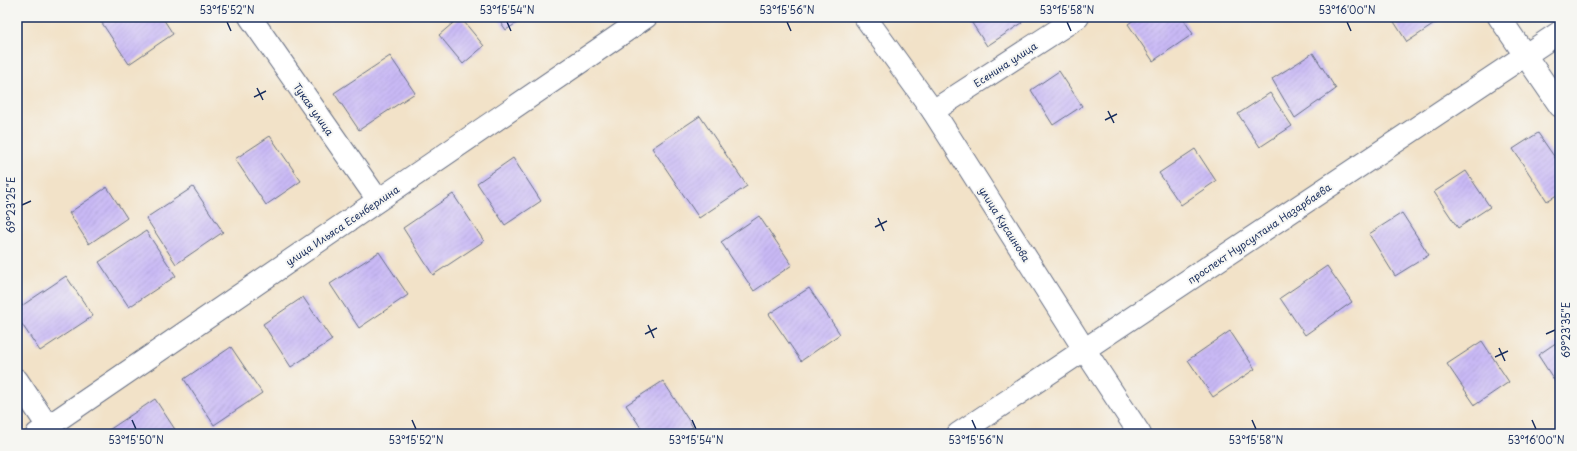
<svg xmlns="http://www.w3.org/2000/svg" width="1577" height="451" font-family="'Playpen Sans',sans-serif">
<defs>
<pattern id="building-hatch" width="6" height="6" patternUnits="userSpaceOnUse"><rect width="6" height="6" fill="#c9b9f5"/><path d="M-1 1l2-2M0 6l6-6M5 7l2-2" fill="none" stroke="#ac9fd4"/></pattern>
</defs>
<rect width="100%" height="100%" fill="#f6f6f2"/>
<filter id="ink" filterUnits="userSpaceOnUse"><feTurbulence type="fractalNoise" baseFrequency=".025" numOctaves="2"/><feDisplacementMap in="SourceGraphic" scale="8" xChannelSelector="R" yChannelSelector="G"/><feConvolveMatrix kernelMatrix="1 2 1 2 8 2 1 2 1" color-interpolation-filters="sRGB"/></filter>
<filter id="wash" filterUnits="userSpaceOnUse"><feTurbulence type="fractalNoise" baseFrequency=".012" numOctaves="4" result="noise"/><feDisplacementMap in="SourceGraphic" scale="16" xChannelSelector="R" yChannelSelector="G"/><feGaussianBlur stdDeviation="0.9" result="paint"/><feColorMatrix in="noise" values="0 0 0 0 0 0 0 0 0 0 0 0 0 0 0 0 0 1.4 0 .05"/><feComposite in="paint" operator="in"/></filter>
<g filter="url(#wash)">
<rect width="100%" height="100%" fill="#f2e2c8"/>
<g id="blocks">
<g fill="url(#building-hatch)">
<polygon points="98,17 162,17 173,34 129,64"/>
<polygon points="460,17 484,46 463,64 439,35"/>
<polygon points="497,17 526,17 506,30"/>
<polygon points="968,17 1018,17 1022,23 987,46"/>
<polygon points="1138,17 1182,17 1193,34 1153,61 1128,24"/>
<polygon points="1391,17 1445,17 1407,42"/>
<polygon points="1313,53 1336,89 1295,118 1272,79"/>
<polygon points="390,56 415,93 359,130 334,93"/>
<polygon points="1059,71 1082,106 1053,125 1031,90"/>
<polygon points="1270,93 1292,126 1260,147 1238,114"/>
<polygon points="700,116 747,186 699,218 652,148"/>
<polygon points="1538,133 1560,165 1560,193 1547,201 1513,149"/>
<polygon points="270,136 301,181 266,205 235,159"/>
<polygon points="1195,149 1216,181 1181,205 1159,173"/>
<polygon points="513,158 541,201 505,225 477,183"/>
<polygon points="1466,171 1490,207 1458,228 1434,192"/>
<polygon points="107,187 127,218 89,244 69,213"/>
<polygon points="193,187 223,232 176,264 146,218"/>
<polygon points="453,194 484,241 433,275 403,228"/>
<polygon points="1402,213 1429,255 1395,276 1369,234"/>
<polygon points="759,216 792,265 754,291 721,242"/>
<polygon points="146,231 176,276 129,307 99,262"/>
<polygon points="379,252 408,295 359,328 330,284"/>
<polygon points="1327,266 1352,302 1305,335 1280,298"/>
<polygon points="66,276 93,316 40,351 17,317 17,309"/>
<polygon points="809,288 840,334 801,361 769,314"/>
<polygon points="303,297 332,340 291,367 263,324"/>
<polygon points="1230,331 1255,369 1213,397 1188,360"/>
<polygon points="1560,340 1560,389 1538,355"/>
<polygon points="1482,341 1509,382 1475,405 1447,364"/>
<polygon points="231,347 262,393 214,425 184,379"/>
<polygon points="663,381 693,427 681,434 645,434 626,405"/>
<polygon points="155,399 178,434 103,434"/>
</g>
</g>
</g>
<g filter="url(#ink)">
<use href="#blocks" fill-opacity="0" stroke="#666e83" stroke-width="1"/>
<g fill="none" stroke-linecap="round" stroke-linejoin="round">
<defs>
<g id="street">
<polyline points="250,17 378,200"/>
<polyline points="865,17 933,111 1084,349 1140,434"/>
<polyline points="1499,17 1560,106"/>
<polyline points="933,111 1078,17"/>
<polyline points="17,380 53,434"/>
<polyline points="37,434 646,17"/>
<polyline points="958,434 1560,32"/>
</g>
</defs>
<use href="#street" stroke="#666e83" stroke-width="24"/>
<use href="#street" stroke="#fff" stroke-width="22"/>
</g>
</g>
<path fill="none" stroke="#1b2f5e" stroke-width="1.5" d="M227,22L231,31M507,22L511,31M787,22L791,31M1067,22L1071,31M1347,22L1351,31M257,88L263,100M254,97L266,91M1108,111L1114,123M1105,120L1117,114M22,205L31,201M878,218L884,231M875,227L887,221M648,325L654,338M645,334L657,328M1546,334L1555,330M1499,348L1505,361M1495,357L1508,351M132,420L136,429M412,420L416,429M692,420L696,429M972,420L976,429M1252,420L1256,429M1532,420L1536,429"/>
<g text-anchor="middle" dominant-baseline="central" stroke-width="4" stroke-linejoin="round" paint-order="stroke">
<g font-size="10" fill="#1b2f5e" stroke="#f6f6f2">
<text transform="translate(1005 64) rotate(-33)">Есенина улица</text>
<text transform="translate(314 109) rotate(55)">Тукая улица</text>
<text transform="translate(1005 224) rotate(58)">улица Кусаинова</text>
<text transform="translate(342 225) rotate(-34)">улица Ильяса Есенберлина</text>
<text transform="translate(1259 233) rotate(-34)">проспект Нурсултана Назарбаева</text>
</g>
</g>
<rect width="1577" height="451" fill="none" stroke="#f6f6f2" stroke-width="44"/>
<rect x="22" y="22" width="1533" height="407" fill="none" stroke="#1b2f5e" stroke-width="1.5"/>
<g font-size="10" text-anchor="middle" fill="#1b2f5e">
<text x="227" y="14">53°15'52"N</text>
<text x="507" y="14">53°15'54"N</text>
<text x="787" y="14">53°15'56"N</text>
<text x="1067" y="14">53°15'58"N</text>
<text x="1347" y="14">53°16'00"N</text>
<text transform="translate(11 205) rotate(-90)" y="4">69°23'25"E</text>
<text transform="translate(1566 330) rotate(-90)" y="4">69°23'35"E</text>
<text x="136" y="444">53°15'50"N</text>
<text x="416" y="444">53°15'52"N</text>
<text x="696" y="444">53°15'54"N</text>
<text x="976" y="444">53°15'56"N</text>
<text x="1256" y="444">53°15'58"N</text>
<text x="1536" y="444">53°16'00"N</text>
</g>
</svg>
